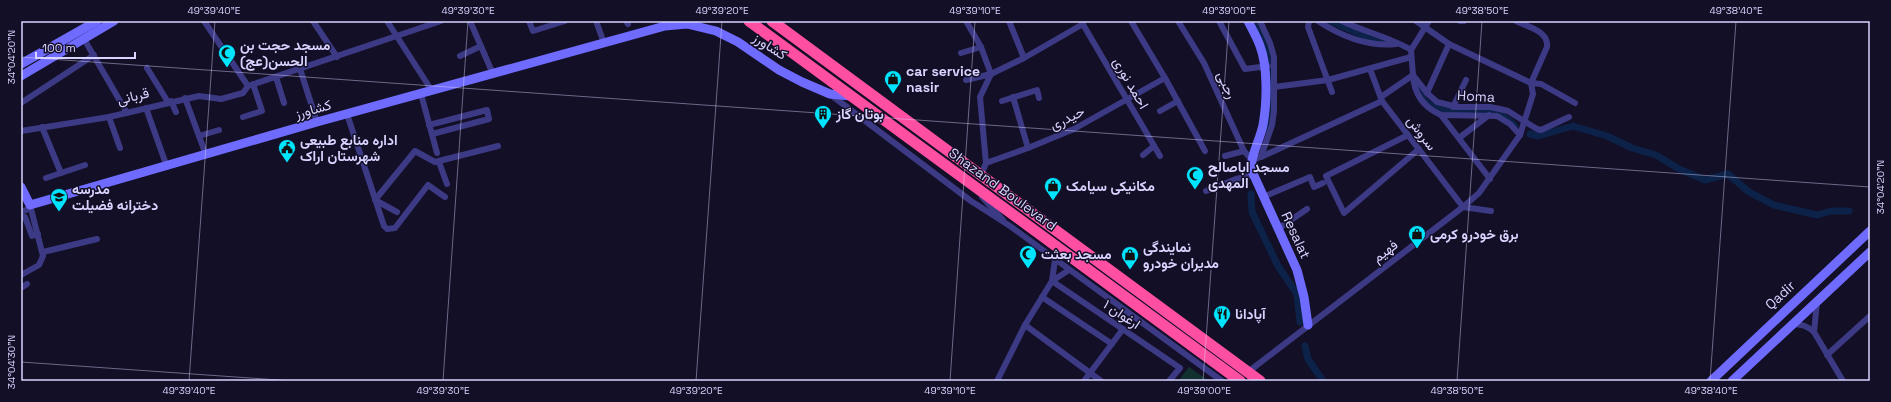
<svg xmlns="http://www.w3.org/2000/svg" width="1891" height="402" font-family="'Space Grotesk',Vazirmatn,sans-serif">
<rect width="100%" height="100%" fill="#130f26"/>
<polygon fill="#12302f" points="1189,367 1209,381 1178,381"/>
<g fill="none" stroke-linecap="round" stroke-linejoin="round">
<g stroke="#0c2248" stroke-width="7">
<path d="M1255,21C1260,32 1265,42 1268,53C1274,74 1271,107 1267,128"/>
<polyline points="1331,21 1367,37 1385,42"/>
<path d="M1416,83C1419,89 1421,98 1426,102C1452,125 1490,97 1515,126"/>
<polyline points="1530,134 1538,136 1573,126 1607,136 1632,148 1656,155 1679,169 1705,180 1728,174 1749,192 1774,205 1817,215 1831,211 1849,211"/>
<polyline points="1251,194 1252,212 1278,266 1297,294 1300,322"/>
<polyline points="1305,346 1308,359 1323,381"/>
</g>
<g stroke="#3d3a85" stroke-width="6">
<polyline points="204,21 248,86"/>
<polyline points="313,21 337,57"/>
<polyline points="387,21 432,91"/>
<polyline points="470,21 493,74"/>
<polyline points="529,21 533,31 565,21"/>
<polyline points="596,21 604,43"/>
<polyline points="626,21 628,24"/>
<polyline points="966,21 981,47 991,74 980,97 986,163"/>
<polyline points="1009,21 1024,58"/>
<polyline points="1081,21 1160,156"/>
<polyline points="1131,21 1165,78 1205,151"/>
<polyline points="1178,21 1204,63 1244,151 1252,160 1261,157 1382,101"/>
<polyline points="1219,21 1245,69 1268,66"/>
<polyline points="1260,21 1270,43 1274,57 1274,111 1272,125 1261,157"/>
<polyline points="1309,21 1308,27 1332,92"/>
<path d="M1318,21C1341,36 1369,47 1396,44"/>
<path d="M1342,21C1364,32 1390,37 1411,50"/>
<polyline points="1416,21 1449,44 1531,83 1541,84 1575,103"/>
<polyline points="1460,21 1464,21"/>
<polyline points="84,39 127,113"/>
<polyline points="1411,50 1413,75 1427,93 1437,102 1457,107 1490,107 1500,109 1508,111 1537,129 1541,130 1569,117"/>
<polyline points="1411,50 1429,21"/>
<polyline points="961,53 981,47"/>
<polyline points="460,56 481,46"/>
<polyline points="147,68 168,102"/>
<polyline points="300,69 317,122"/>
<polyline points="1370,69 1382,101 1463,207 1491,211"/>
<path d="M1413,75C1414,94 1423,107 1441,115L1497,116L1510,124L1520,135"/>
<polyline points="276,77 284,103"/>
<polyline points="966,80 991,74 1024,58 1083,24"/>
<polyline points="248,86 441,21"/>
<polyline points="1274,87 1328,80 1411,57"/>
<polyline points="1427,93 1449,44"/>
<polyline points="421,94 437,153"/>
<polyline points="831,95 971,201 1010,226 1222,381"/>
<polyline points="1013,97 1028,148"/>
<polyline points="1381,97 1413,75"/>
<polyline points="185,98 206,155"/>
<polyline points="171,101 176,112"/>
<polyline points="1002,101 1037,90 1039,98"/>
<polyline points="21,103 94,55"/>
<polyline points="1453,107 1466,80"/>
<polyline points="146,108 167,167"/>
<polyline points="1160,111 1178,101"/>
<polyline points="347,114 384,226 387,229 395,228 428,185 445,197"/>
<polyline points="1441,115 1490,179"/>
<polyline points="109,117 120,148"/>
<polyline points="243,117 262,111 253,84"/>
<polyline points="429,125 487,110 489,119 432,134"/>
<polyline points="42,127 61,173"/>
<polyline points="21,131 109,117 199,96 221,99 243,93 248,86"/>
<polyline points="1408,135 1326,176 1344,213 1419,149"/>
<polyline points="199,136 219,130"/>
<polyline points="1459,138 1489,115"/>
<polyline points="1143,155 1154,146"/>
<polyline points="1225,156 1244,151"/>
<polyline points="439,162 447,184"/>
<polyline points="981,175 986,163 1028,148 1074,129 1165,78"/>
<polyline points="46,178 85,165"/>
<polyline points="1206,191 1236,179 1253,175"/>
<polyline points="982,197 1003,220"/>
<polyline points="1263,197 1310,177 1314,187 1323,183"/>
<polyline points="21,212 31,208"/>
<polyline points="397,212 375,200 415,151 435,162 498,146"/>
<polyline points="21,218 25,217 32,236 38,234"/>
<polyline points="1278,229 1307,209"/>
<polyline points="43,252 97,239"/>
<polyline points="21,275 39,265 43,256 30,205"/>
<polyline points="1052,281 1180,368 1169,381"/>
<polyline points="1052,281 1069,270"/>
<polyline points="21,288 27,284"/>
<polyline points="1042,297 1112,344"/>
<path d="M1792,324C1802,324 1807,326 1814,332L1843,381"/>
<polyline points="1025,325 1101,381"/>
<polyline points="1814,332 1817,302"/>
<polyline points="1827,355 1870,316"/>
<path d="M1248,372L1463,207L1479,193L1520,135L1533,94L1531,83L1547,47C1549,31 1528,27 1516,21"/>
<polyline points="997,381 1025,325 1052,281 1055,260"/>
<polyline points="1084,381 1123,329"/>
</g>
<g stroke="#6f6bff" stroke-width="9">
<path d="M1248,21C1252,29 1257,37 1260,46C1268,67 1267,103 1263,125C1260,140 1251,154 1251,169L1297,270L1304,297L1308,325"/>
<polyline points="21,64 97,21"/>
<polyline points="21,76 114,21"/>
<polyline points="21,187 30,205 317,122 665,26 687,24 716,31 738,42 779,70 802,82 830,94 851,96"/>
<polyline points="1711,381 1870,231"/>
<polyline points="1732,381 1870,252"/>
</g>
<g stroke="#ff4fa3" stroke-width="11">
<polyline points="749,21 1240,381"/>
<polyline points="772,21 1260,381"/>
</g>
</g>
<path fill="none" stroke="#d9d4ff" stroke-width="1" stroke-opacity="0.45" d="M21,57L1870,187M21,362L293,381M189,381L215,21M443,381L468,21M696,381L722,21M950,381L975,21M1203,381L1229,21M1457,381L1482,21M1710,381L1736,21"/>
<defs>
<symbol id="mosque-pin" viewBox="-11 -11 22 30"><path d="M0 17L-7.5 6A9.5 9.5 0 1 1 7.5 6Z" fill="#00e5ff" stroke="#130f26"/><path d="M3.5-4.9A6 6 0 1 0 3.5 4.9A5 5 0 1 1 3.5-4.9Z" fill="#111"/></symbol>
<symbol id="shop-pin" viewBox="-11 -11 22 30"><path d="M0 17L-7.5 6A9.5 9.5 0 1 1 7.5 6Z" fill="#00e5ff" stroke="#130f26"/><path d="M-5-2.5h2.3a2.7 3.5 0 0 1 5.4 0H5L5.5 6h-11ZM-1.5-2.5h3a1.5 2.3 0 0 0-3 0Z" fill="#111"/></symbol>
<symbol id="building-pin" viewBox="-11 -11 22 30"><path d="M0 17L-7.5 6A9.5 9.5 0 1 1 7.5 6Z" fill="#00e5ff" stroke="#130f26"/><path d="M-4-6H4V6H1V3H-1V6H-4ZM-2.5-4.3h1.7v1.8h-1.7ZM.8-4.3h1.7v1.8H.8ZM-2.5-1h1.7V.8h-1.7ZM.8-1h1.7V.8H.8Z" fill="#111"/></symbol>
<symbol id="civic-pin" viewBox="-11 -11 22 30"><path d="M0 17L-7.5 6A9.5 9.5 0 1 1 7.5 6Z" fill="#00e5ff" stroke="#130f26"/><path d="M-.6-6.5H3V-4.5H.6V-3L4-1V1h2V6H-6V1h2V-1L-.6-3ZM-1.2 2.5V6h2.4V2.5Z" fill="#111"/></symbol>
<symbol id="school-pin" viewBox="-11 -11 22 30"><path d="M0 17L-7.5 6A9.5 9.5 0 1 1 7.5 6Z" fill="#00e5ff" stroke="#130f26"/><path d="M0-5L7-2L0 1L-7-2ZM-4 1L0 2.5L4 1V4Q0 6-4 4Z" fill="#111"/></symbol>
<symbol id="restaurant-pin" viewBox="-11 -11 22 30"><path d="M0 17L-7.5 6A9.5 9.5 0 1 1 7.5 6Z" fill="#00e5ff" stroke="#130f26"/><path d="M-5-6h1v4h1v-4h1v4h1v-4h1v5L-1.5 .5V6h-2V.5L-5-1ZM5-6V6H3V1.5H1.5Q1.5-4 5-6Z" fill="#111"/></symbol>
</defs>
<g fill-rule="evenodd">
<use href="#mosque-pin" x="217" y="43" width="20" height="27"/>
<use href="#shop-pin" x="883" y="69" width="20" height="27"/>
<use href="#building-pin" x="813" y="104" width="20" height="27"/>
<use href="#civic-pin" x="277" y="138" width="20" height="27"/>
<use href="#mosque-pin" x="1185" y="165" width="20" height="27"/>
<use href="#shop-pin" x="1043" y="176" width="20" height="27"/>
<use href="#school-pin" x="49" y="187" width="20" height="27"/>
<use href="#shop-pin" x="1407" y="224" width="20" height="27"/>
<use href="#mosque-pin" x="1018" y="244" width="20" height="27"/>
<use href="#shop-pin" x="1120" y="245" width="20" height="27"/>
<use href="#restaurant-pin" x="1212" y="304" width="20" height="27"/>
</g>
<g text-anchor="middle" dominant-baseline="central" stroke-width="3" stroke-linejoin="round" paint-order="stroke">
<g font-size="14" font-weight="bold" fill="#d9d4ff" stroke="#130f26" text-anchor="start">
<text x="240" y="45">مسجد حجت بن<tspan x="240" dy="16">الحسن(عج)</tspan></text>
<text x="906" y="71">car service<tspan x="906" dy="16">nasir</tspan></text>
<text x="836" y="114">بوتان گاز</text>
<text x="300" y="140">اداره منابع طبیعی<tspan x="300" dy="16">شهرستان اراک</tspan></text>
<text x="1208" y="167">مسجد اباصالح<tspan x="1208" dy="16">المهدی</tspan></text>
<text x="1066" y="186">مکانیکی سیامک</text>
<text x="72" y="189">مدرسه<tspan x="72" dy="16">دخترانه فضیلت</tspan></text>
<text x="1430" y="234">برق خودرو کرمی</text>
<text x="1143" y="247">نمایندگی<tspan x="1143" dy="16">مدیران خودرو</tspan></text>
<text x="1041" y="254">مسجد بعثت</text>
<text x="1235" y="314">آپادانا</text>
</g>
<g font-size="14" fill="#d9d4ff" stroke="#130f26">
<text transform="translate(770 46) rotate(33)">کشاورز</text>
<text transform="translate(1131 83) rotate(60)">احمد نوری</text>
<text transform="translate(1227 85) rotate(66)">رجبی</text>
<text transform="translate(133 96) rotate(-14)">قربانی</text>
<text transform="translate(1476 96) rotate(3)">Homa</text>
<text transform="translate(313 109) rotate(-16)">کشاورز</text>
<text transform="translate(1067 118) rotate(-26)">حیدری</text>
<text transform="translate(1422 133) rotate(53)">سروش</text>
<text transform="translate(1003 189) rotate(36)">Shazand Boulevard</text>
<text transform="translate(1296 235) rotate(65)">Resalat</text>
<text transform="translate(1385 251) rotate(-37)">فهیم</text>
<text transform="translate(1780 295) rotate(-43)">Qadir</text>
<text transform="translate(1122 314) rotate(34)">ارغوان ۱</text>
</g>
</g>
<rect width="1891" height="402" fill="none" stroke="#130f26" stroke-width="44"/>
<path d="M36 52v6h99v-6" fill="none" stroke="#d9d4ff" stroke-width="2"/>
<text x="42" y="52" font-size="12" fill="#d9d4ff" stroke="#130f26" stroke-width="3" paint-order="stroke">100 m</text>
<rect x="22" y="22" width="1847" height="358" fill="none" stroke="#d9d4ff" stroke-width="1.5"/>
<g font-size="10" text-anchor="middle" fill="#d9d4ff">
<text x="214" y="14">49°39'40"E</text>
<text x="468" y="14">49°39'30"E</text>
<text x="722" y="14">49°39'20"E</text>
<text x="975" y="14">49°39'10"E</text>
<text x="1229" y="14">49°39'00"E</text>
<text x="1482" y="14">49°38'50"E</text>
<text x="1736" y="14">49°38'40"E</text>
<text transform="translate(11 57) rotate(-90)" y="4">34°04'20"N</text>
<text transform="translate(1880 187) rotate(-90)" y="4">34°04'20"N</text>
<text transform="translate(11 362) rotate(-90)" y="4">34°04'30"N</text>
<text x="189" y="394">49°39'40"E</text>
<text x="443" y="394">49°39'30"E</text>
<text x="696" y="394">49°39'20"E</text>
<text x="950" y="394">49°39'10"E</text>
<text x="1204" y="394">49°39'00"E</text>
<text x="1457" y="394">49°38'50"E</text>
<text x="1711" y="394">49°38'40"E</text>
</g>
</svg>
